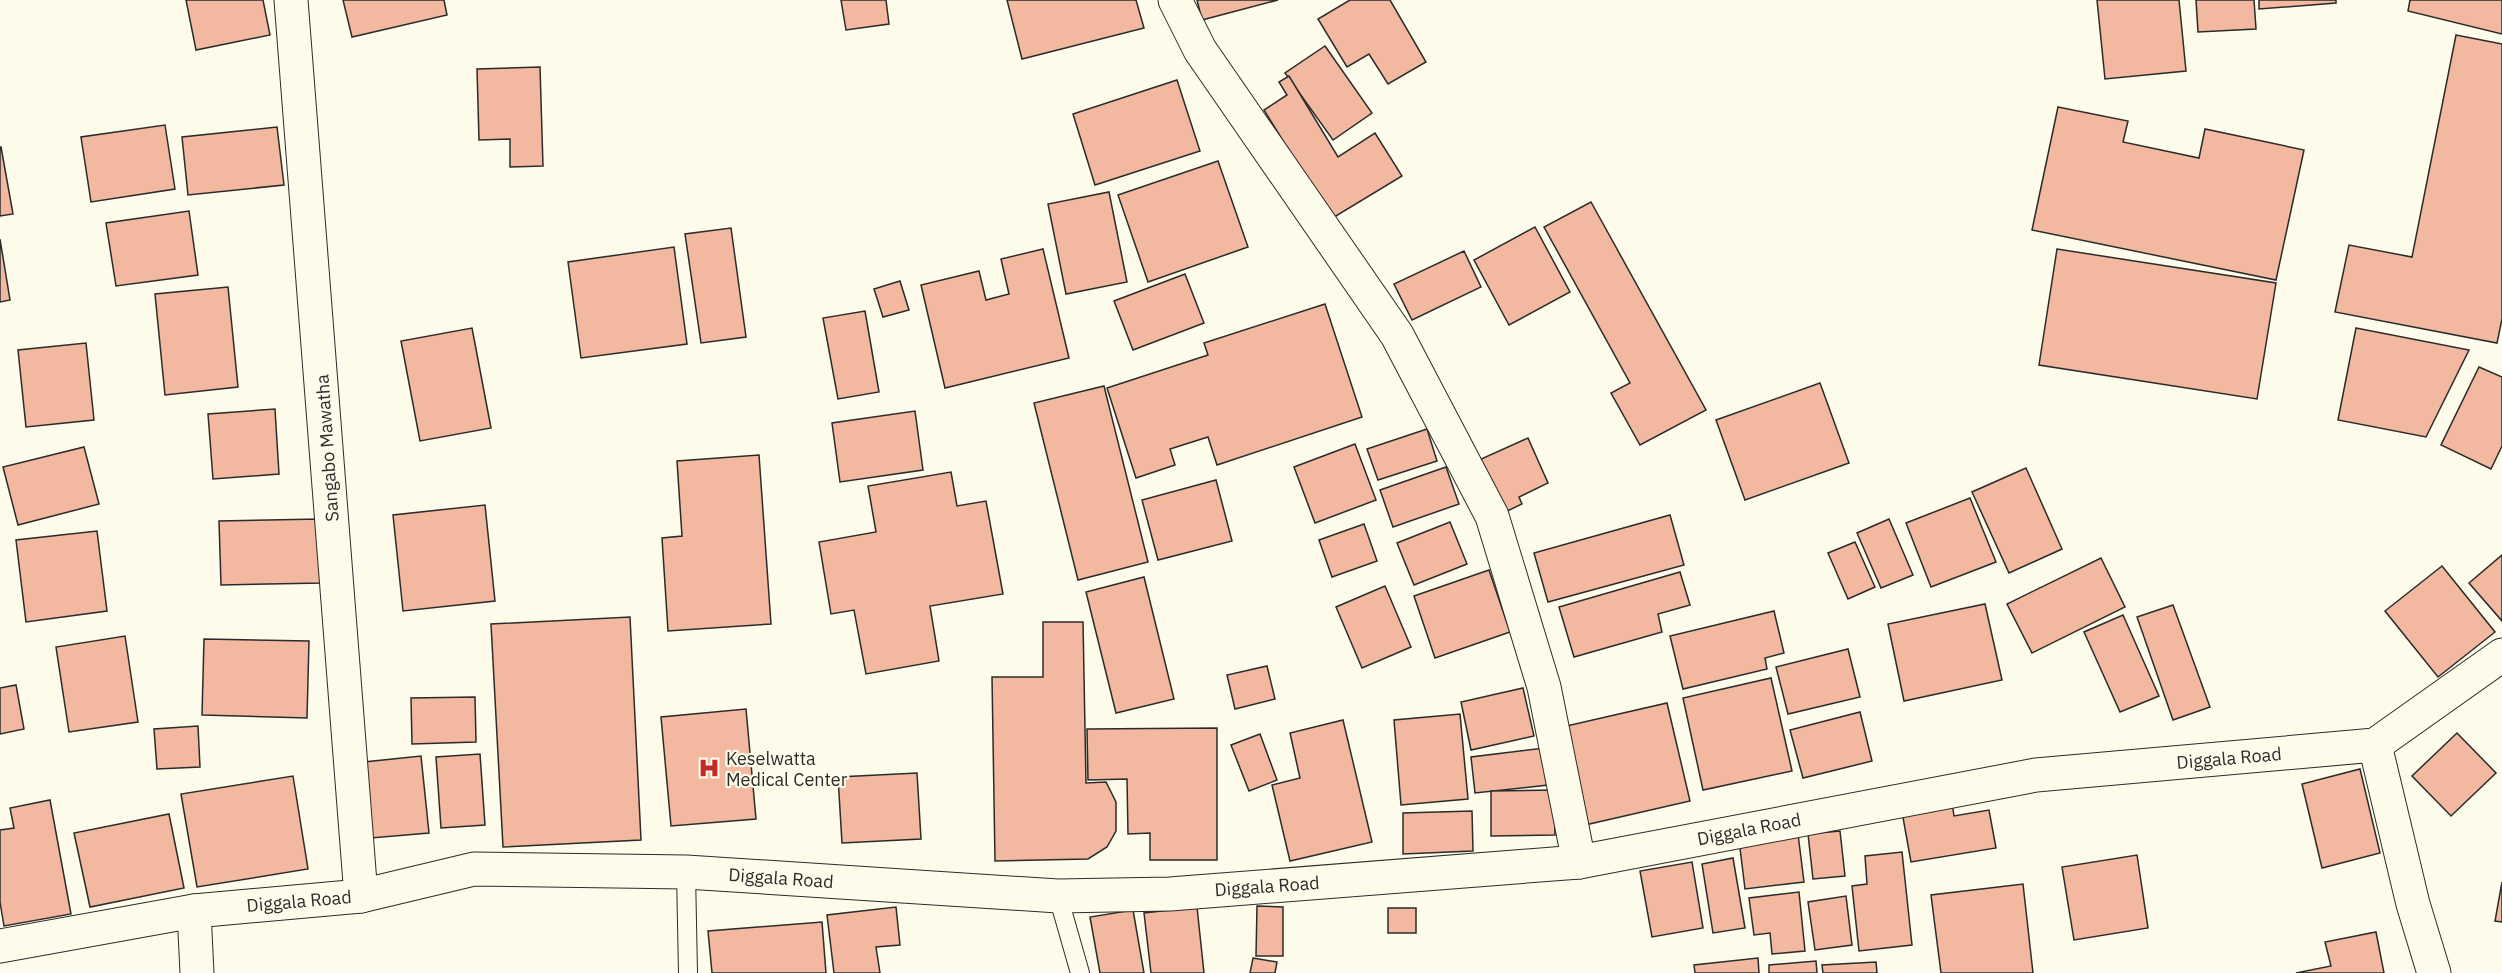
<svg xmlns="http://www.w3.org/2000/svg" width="2502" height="973" font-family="'IBM Plex Sans',sans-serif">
<rect width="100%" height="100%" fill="#fdfbea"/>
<g fill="#f2b8a0" stroke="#2b2b2b" stroke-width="1.5">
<polygon points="186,0 263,0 270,35 196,50"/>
<polygon points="343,0 444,0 447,15 352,37"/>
<polygon points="841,0 886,0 889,24 846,30"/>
<polygon points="1007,0 1136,0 1144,28 1022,59"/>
<polygon points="1197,0 1278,0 1202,20"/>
<polygon points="1350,0 1390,0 1426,62 1388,84 1369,54 1347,67 1318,19"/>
<polygon points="2097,0 2179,0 2186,71 2105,79"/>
<polygon points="2196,0 2254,0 2256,29 2198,32"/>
<polygon points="2259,0 2336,0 2336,3 2259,9"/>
<polygon points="2410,0 2502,0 2502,34 2408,11"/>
<polygon points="2456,35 2502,44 2502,319 2497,343 2335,312 2349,245 2412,257"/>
<polygon points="1325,46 1372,113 1333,140 1285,73"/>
<polygon points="540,67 543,166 510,167 510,139 479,140 477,69"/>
<polygon points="1289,76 1338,157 1375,133 1402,176 1331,219 1264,110 1287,95 1279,82"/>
<polygon points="1177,80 1200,151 1095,185 1073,114"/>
<polygon points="2058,107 2128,121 2123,142 2199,158 2205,129 2304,150 2276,280 2032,230"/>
<polygon points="165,125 175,189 91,202 81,137"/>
<polygon points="277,127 284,185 188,195 182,137"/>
<polygon points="1,147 13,214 0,216 0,147"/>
<polygon points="1218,161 1248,247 1148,282 1118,195"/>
<polygon points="1109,192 1127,282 1066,294 1048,204"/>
<polygon points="1591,202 1706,410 1640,445 1611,393 1630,383 1544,227"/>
<polygon points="189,211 198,275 116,286 106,223"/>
<polygon points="1535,227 1570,292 1509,325 1474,260"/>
<polygon points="731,228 746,337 701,343 685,234"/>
<polygon points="0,239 10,300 0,302"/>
<polygon points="674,247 687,344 581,358 568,262"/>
<polygon points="1043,249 1069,358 945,388 921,285 979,271 986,300 1009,294 1001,259"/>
<polygon points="2057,249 2276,283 2257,399 2039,365"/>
<polygon points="1464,251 1481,287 1412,320 1394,284"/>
<polygon points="1185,274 1204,323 1133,350 1114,301"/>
<polygon points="900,281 909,310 883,317 874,289"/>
<polygon points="228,287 238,387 165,395 155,294"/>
<polygon points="1325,304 1362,417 1217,465 1208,437 1170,449 1175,465 1136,478 1107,388 1208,355 1204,343"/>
<polygon points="865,311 879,392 838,399 823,318"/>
<polygon points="472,328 491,428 420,441 401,341"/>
<polygon points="2356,328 2469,350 2426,437 2338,420"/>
<polygon points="86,343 94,420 26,427 18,350"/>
<polygon points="2479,367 2502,377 2502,446 2491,469 2441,445"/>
<polygon points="1820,383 1849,463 1745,500 1716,420"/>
<polygon points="1104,386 1148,562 1078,580 1034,403"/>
<polygon points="275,409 279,474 213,479 208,414"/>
<polygon points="915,411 923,470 840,482 832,423"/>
<polygon points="1427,429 1437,461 1378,480 1367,449"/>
<polygon points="1528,438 1548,483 1519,497 1522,504 1501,514 1470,464"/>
<polygon points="1355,444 1376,500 1315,523 1294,467"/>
<polygon points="84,447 99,504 18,525 3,467"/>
<polygon points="759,455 771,624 668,631 662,538 682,536 677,461"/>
<polygon points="1446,467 1459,504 1393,527 1380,490"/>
<polygon points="2026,468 2062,549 2009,573 1972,492"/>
<polygon points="951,472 957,506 986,501 1003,594 930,606 939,661 866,674 854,610 831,614 819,542 876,532 868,486"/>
<polygon points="1216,480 1232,541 1158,560 1142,500"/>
<polygon points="1970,498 1996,562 1931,587 1906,523"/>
<polygon points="485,505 495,601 403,611 393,515"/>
<polygon points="1670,515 1684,565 1548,602 1534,553"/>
<polygon points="320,519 322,583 221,585 219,521"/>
<polygon points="1889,519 1913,575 1881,588 1857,533"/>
<polygon points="1450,522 1467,564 1414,585 1397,543"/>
<polygon points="1364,524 1377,561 1332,577 1319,540"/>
<polygon points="97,531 107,611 26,622 16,540"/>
<polygon points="1855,542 1875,587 1848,599 1828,553"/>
<polygon points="2502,555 2502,621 2469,583"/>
<polygon points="2101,558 2125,607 2032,653 2007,604"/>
<polygon points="2442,566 2495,632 2438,677 2385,611"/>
<polygon points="1489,570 1510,632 1435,658 1414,596"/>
<polygon points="1680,572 1690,605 1658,614 1662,632 1574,657 1559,607"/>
<polygon points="1144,577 1174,699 1116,713 1086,592"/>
<polygon points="1385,586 1411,647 1362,668 1336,607"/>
<polygon points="1985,604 2002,680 1904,701 1888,624"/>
<polygon points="2173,605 2210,707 2173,720 2137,617"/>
<polygon points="1774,611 1784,653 1765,658 1767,669 1683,689 1670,636"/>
<polygon points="2123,615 2159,696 2120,712 2084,632"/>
<polygon points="630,617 641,840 503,847 491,624"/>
<polygon points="1043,622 1083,622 1086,783 1106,782 1116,802 1116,831 1107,847 1088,859 995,861 992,677 1043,677"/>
<polygon points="125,636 138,722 69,732 56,647"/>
<polygon points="204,639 309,641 307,718 202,715"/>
<polygon points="1848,649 1860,697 1788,714 1776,667"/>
<polygon points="1267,666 1275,699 1235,709 1227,675"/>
<polygon points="1771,678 1792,771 1703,790 1683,698"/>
<polygon points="16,685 24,729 0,734 0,688"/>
<polygon points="1523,688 1534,736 1471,750 1461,702"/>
<polygon points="475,697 476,742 412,744 411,698"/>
<polygon points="1667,703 1690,801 1585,825 1562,727"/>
<polygon points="746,709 756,819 671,826 661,717"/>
<polygon points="1860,712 1872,761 1803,778 1790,730"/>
<polygon points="1460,714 1468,799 1401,805 1394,720"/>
<polygon points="1343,720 1372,842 1290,861 1272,785 1300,778 1290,733"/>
<polygon points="198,726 200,767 157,769 154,729"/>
<polygon points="1217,728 1217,860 1150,860 1150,833 1128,834 1127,779 1088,780 1087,729"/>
<polygon points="2457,733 2496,773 2451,816 2412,776"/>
<polygon points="1260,734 1277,780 1249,791 1231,745"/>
<polygon points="1544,748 1548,785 1475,793 1471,757"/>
<polygon points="480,754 485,825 441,828 436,757"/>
<polygon points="421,756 429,833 371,838 364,762"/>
<polygon points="2360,769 2380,853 2322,868 2302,784"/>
<polygon points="917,773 921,839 842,843 838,777"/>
<polygon points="293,776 308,869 197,887 181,794"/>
<polygon points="1554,790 1555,835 1491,836 1491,791"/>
<polygon points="50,800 71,914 4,926 0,902 0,830 14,828 10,808"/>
<polygon points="1952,803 1954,816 1989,810 1996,848 1911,862 1902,812"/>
<polygon points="1472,811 1473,851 1403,854 1403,813"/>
<polygon points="169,814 184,888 90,907 74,833"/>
<polygon points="1840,831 1845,876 1813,879 1808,834"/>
<polygon points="1798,834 1804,882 1745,889 1739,840"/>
<polygon points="1902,852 1912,945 1859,951 1852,886 1867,884 1865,856"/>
<polygon points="2137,855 2148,928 2074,940 2062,867"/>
<polygon points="1733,858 1745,928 1713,933 1702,864"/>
<polygon points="1692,862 1703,928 1652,937 1640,871"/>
<polygon points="2502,882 2502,922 2495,921"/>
<polygon points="2023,884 2033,973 1941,973 1931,895"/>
<polygon points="1799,892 1805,951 1772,954 1770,933 1754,935 1749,898"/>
<polygon points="1846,896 1852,945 1815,950 1808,902"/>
<polygon points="1257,906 1283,907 1283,956 1256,956"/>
<polygon points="896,907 900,945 876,947 880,973 834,973 827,915"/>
<polygon points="1197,907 1204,973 1151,973 1144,913"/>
<rect x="1388" y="908" width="28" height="25"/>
<polygon points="1133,910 1144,973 1100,973 1090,917"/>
<polygon points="822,922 826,973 712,973 708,931"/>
<polygon points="2376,932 2384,973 2296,973 2331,966 2325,942"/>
<polygon points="1253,958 1277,962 1275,973 1250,973"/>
<polygon points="1758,958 1759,973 1695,973 1694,965"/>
<polygon points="1816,961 1817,973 1769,973 1769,965"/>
<polygon points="1876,962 1877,973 1823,973 1822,965"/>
</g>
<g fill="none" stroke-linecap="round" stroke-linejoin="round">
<defs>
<g id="service">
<polyline points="686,872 688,973"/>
<polyline points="1058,896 1080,973"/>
</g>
<g id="minor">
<polyline points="291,0 361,896"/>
<polyline points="1175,0 1200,50 1397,335 1492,516 1544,687 1579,862"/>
<polyline points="2375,745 2413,904 2434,973"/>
<polyline points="194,911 197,973"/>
<polyline points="0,946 194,911 361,896 474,869 686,872 1058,896 1170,894 1579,862 2036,775 2375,745 2502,655"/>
</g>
</defs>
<use href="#service" stroke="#2b2b2b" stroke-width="20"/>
<use href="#minor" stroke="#2b2b2b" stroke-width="35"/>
<use href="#service" stroke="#fdfbea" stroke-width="18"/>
<use href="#minor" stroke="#fdfbea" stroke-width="33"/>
</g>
<defs>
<symbol id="hospital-bare" viewBox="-9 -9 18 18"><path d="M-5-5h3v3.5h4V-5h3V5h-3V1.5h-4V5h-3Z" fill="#c62828" stroke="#fdfbea" stroke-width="2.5" paint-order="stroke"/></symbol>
</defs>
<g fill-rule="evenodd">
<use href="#hospital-bare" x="694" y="753" width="30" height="30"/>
</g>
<g text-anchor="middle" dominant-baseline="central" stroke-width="4.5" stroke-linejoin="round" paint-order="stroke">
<g font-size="18" fill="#2b2b2b" stroke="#fdfbea">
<text transform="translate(327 448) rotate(-94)">Sangabo Mawatha</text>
<text transform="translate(2229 758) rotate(-5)">Diggala Road</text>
<text transform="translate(1749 829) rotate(-11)">Diggala Road</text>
<text transform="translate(781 878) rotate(4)">Diggala Road</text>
<text transform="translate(1267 886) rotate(-4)">Diggala Road</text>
<text transform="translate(299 901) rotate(-5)">Diggala Road</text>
</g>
<g font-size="18" fill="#2b2b2b" stroke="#fdfbea" text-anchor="start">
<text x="726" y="758">Keselwatta<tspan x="726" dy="21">Medical Center</tspan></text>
</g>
</g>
</svg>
